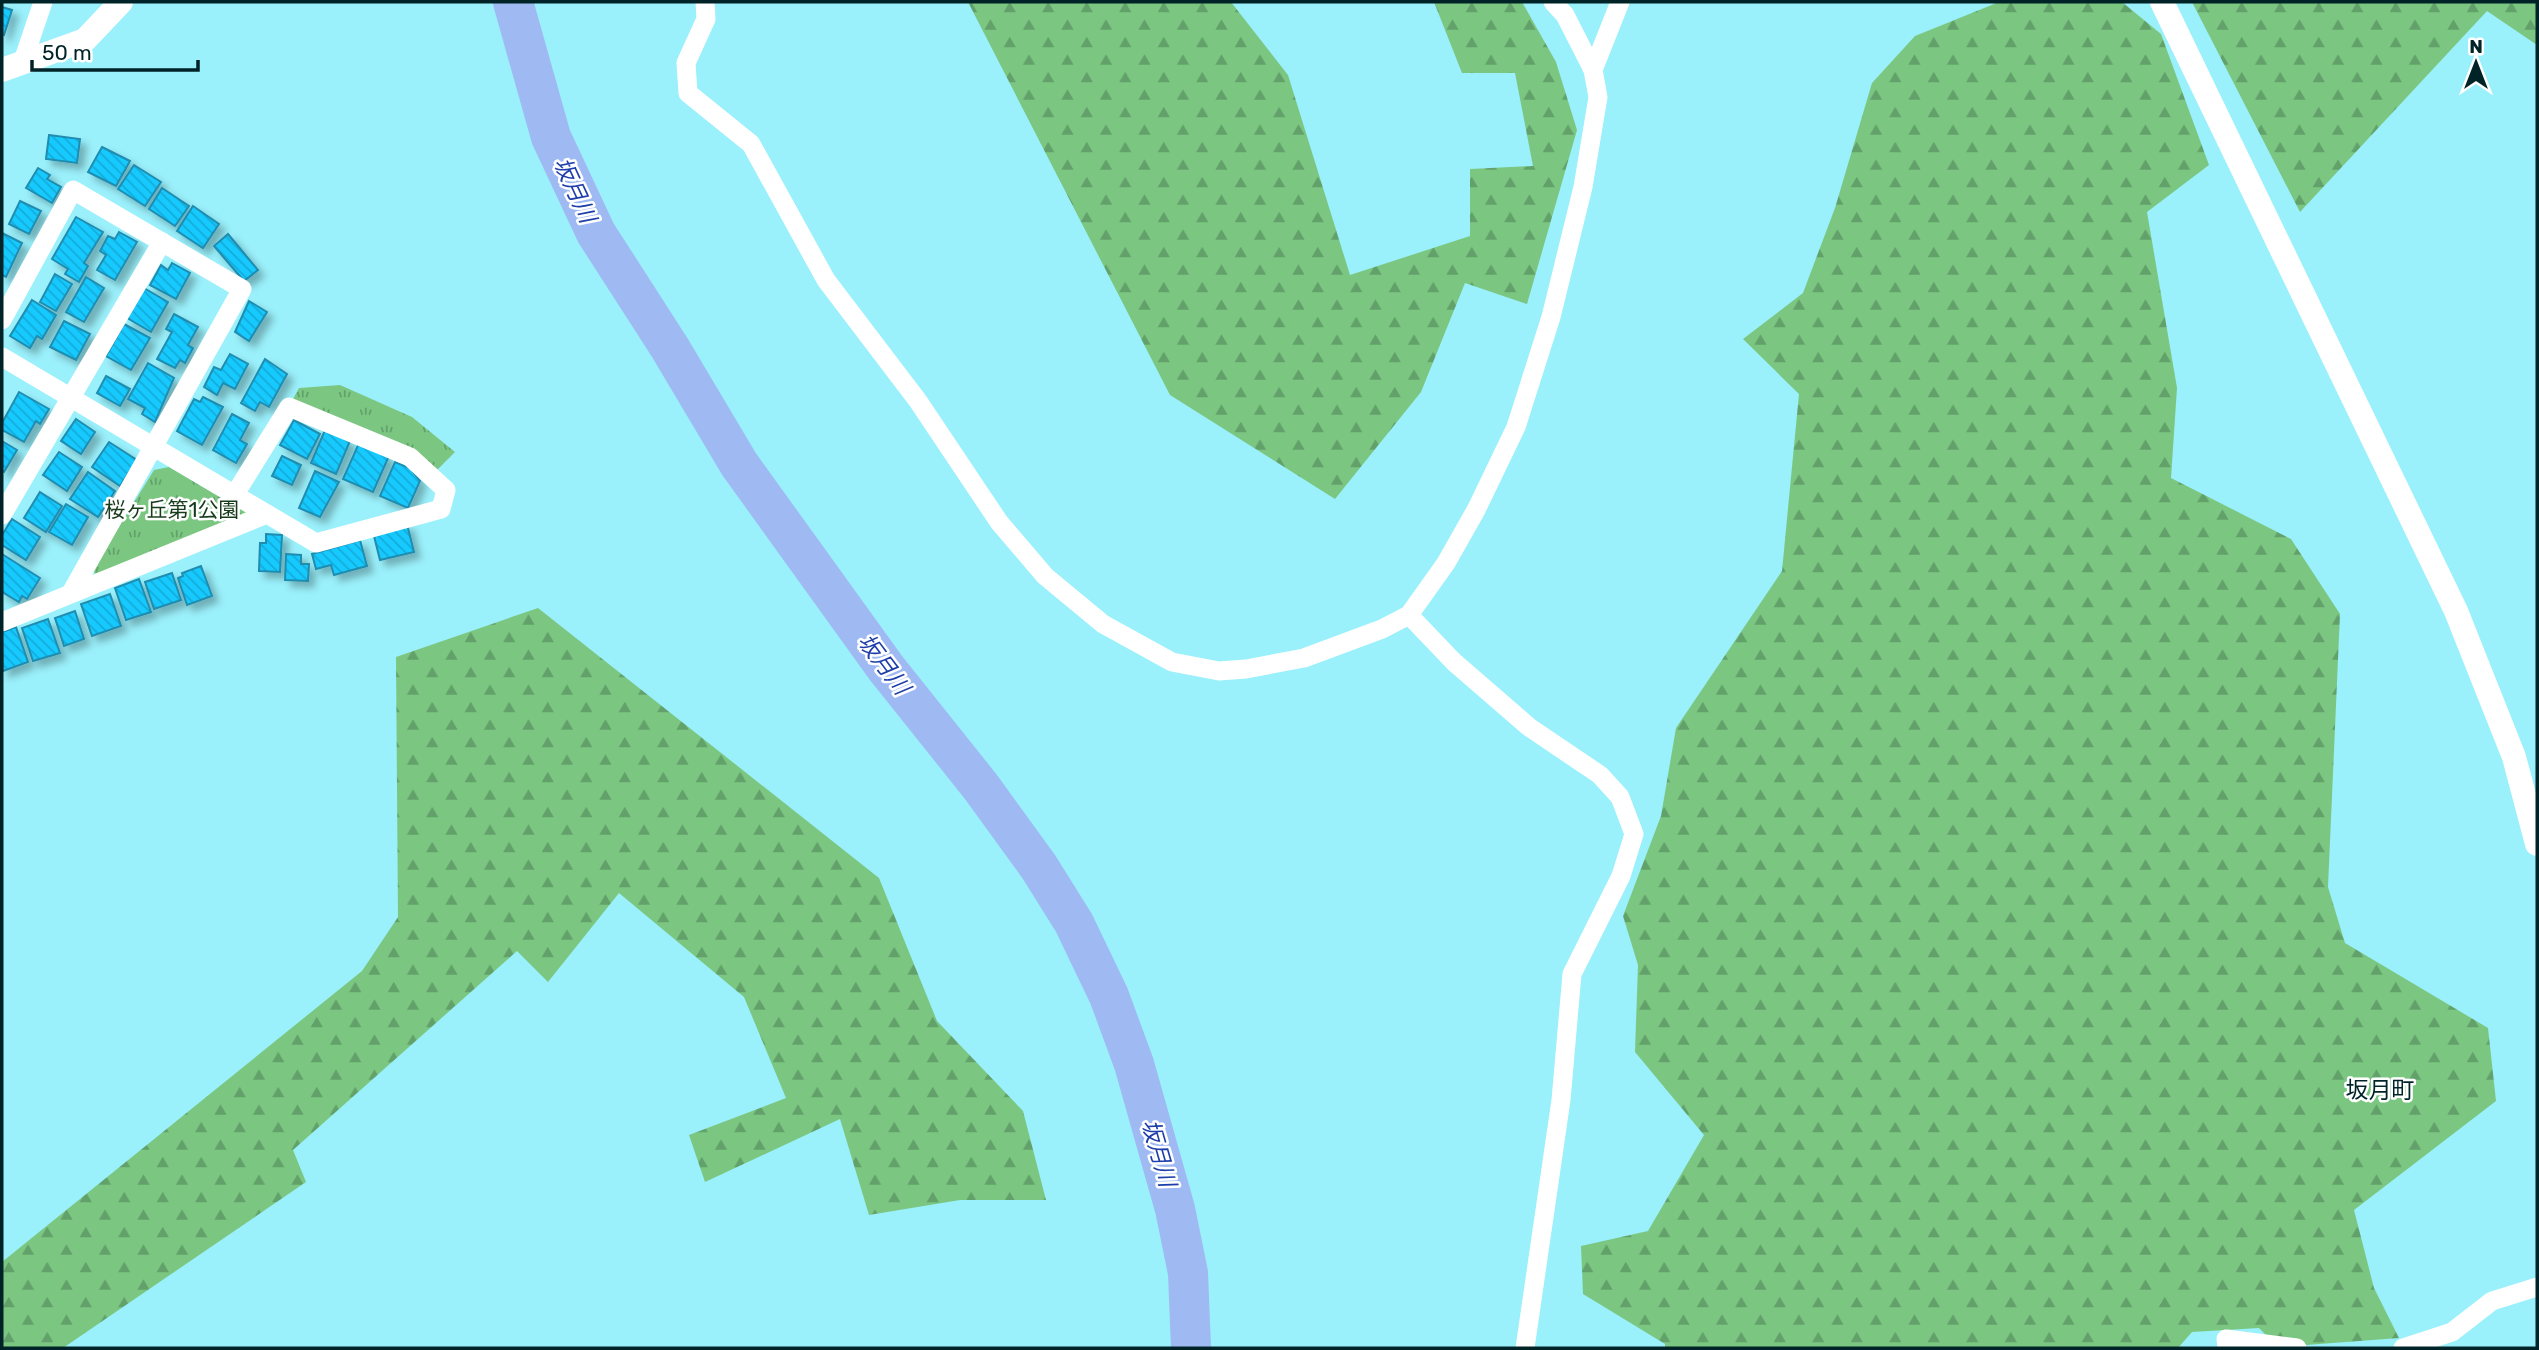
<svg xmlns="http://www.w3.org/2000/svg" width="2539" height="1350" font-family="Rubik,'Noto Sans JP',sans-serif">
<defs>
<pattern id="forest-firs" width="22" height="20" patternUnits="userSpaceOnUse" patternTransform="scale(1.75)"><rect width="22" height="20" fill="#7bc781"/><path d="M5 1l3.5 6h-7zM16 11l3.5 6h-7z" fill="#62a16a"/></pattern>
<pattern id="park-tufts" width="24" height="20" patternUnits="userSpaceOnUse" patternTransform="scale(1.75)"><rect width="24" height="20" fill="#7bc781"/><path d="M3 7l-1-3M5 7V3M7 7l1-3M15 17l-1-3M17 17v-4M19 17l1-3" fill="none" stroke="#62a16a"/></pattern>
<pattern id="building-back-hatch" width="6" height="6" patternUnits="userSpaceOnUse" patternTransform="scale(1.75)"><rect width="6" height="6" fill="#14c9fe"/><path d="M-1 5l2 2M0 0l6 6M5-1l2 2" fill="none" stroke="#11acda"/></pattern>
<filter id="shadow"><feDropShadow dx="6" dy="6" stdDeviation="3.5" flood-color="#0004"/></filter>
</defs>
<rect width="100%" height="100%" fill="#9af0fb"/>
<g fill="url(#forest-firs)">
<polygon points="968,2 1231,2 1288,75 1350,275 1470,236 1470,169 1533,166 1515,73 1462,73 1434,2 1522,2 1556,62 1577,130 1527,304 1465,283 1421,392 1335,499 1170,395"/>
<polygon points="1999,2 2122,2 2161,34 2209,165 2147,212 2177,388 2171,478 2291,539 2340,614 2328,887 2345,943 2488,1028 2496,1101 2354,1210 2374,1288 2399,1338 2278,1347 2259,1328 2192,1332 2178,1348 1665,1348 1665,1344 1583,1294 1581,1246 1648,1231 1704,1135 1635,1052 1638,965 1623,916 1661,816 1676,728 1782,571 1799,394 1743,339 1803,293 1835,208 1872,83 1915,36"/>
<polygon points="2192,2 2537,2 2537,45 2487,11 2300,212"/>
<polygon points="538,608 879,878 937,1021 1023,1111 1046,1200 960,1200 869,1215 840,1119 705,1182 689,1135 786,1098 744,997 619,893 548,982 517,951 293,1150 306,1182 63,1348 2,1348 2,1262 362,971 398,917 396,657"/>
</g>
<g fill="url(#park-tufts)">
<polygon points="340,385 412,417 455,452 435,472 292,401 299,388"/>
<polygon points="169,467 249,514 97,578 93,569 154,470"/>
</g>
<g fill="none" stroke-linecap="round" stroke-linejoin="round">
<polyline stroke="#9fb9f3" stroke-width="40" points="513,2 551,137 596,233 670,348 739,464 886,668 981,787 1039,867 1074,923 1109,996 1134,1064 1175,1209 1188,1273 1191,1348"/>
</g>
<g fill="url(#building-back-hatch)" stroke="#208caf" stroke-width="2" filter="url(#shadow)">
<polygon points="2,7 12,10 4,35 2,34"/>
<polygon points="49,135 80,139 77,163 46,159"/>
<polygon points="102,147 130,161 116,186 88,172"/>
<polygon points="134,165 161,182 145,206 118,189"/>
<polygon points="38,168 50,175 47,179 61,187 52,203 26,188"/>
<polygon points="162,188 189,206 175,226 149,209"/>
<polygon points="20,201 41,211 29,234 9,224"/>
<polygon points="193,206 219,224 203,248 177,231"/>
<polygon points="76,217 103,232 84,263 88,266 79,282 65,274 68,269 52,259"/>
<polygon points="119,232 137,242 115,280 97,270 106,255 100,251 108,236 115,239"/>
<polygon points="2,233 22,243 6,277 2,275"/>
<polygon points="228,234 258,270 244,281 214,246"/>
<polygon points="172,263 190,273 176,299 150,285 161,265 168,270"/>
<polygon points="55,274 72,284 56,311 40,302"/>
<polygon points="86,277 104,288 84,322 66,312"/>
<polygon points="144,288 168,302 151,332 127,318"/>
<polygon points="32,300 56,315 42,339 37,336 30,348 10,336"/>
<polygon points="249,301 267,312 249,341 235,332"/>
<polygon points="174,314 198,327 188,345 193,348 185,363 180,360 175,368 157,359 172,332 166,329"/>
<polygon points="64,321 90,334 76,360 50,347"/>
<polygon points="124,324 150,338 131,370 106,356"/>
<polygon points="230,354 248,364 235,389 223,383 217,395 204,387 214,367 221,370"/>
<polygon points="265,359 287,374 269,407 260,402 255,411 241,403"/>
<polygon points="148,363 174,378 155,422 142,414 145,408 128,399"/>
<polygon points="106,376 130,389 120,406 97,393"/>
<polygon points="19,392 49,409 40,424 36,421 24,442 2,430 2,423"/>
<polygon points="203,397 223,407 202,445 177,431 194,399 200,402"/>
<polygon points="232,414 249,423 240,440 247,444 236,463 213,450"/>
<polygon points="76,419 95,432 81,454 61,441"/>
<polygon points="294,420 320,434 307,459 280,445"/>
<polygon points="325,430 350,441 336,474 311,463"/>
<polygon points="2,441 17,450 4,472 2,471"/>
<polygon points="109,442 137,460 120,486 92,467"/>
<polygon points="359,443 389,456 373,492 343,479"/>
<polygon points="59,452 82,467 67,491 43,475"/>
<polygon points="282,456 301,465 292,485 272,476"/>
<polygon points="395,462 410,468 420,481 408,508 380,496"/>
<polygon points="315,471 339,482 320,517 299,508"/>
<polygon points="88,472 115,491 98,517 70,499"/>
<polygon points="40,492 62,506 46,532 24,518"/>
<polygon points="66,504 88,517 72,545 49,532"/>
<polygon points="12,519 40,537 26,560 2,545 2,535"/>
<polygon points="407,524 414,552 380,560 373,532"/>
<polygon points="266,534 282,535 280,572 259,571 260,543 266,543"/>
<polygon points="360,540 367,566 334,575 331,565 316,569 312,554"/>
<polygon points="2,554 40,578 27,599 22,596 19,602 2,592"/>
<polygon points="286,554 301,555 301,564 309,564 308,581 285,580"/>
<polygon points="201,566 212,596 187,605 178,578 183,576 182,573"/>
<polygon points="172,573 181,600 154,609 145,582"/>
<polygon points="139,579 151,612 126,620 115,588"/>
<polygon points="110,594 121,626 92,636 81,604"/>
<polygon points="75,611 84,639 64,646 55,618"/>
<polygon points="48,619 60,653 33,661 22,628"/>
<polygon points="16,627 28,662 3,671 2,632"/>
</g>
<g fill="none" stroke-linecap="round" stroke-linejoin="round">
<g stroke="#fff" stroke-width="19">
<polyline points="705,2 706,19 686,63 688,93 751,144 826,280 918,401 999,522 1045,576 1103,624 1172,662 1219,671 1246,669 1304,658 1382,629 1409,615 1446,563 1476,510 1516,427 1551,317 1583,187 1598,97 1593,70 1565,15 1553,2"/>
<polyline points="23,61 43,2"/>
<polyline points="1593,70 1620,2"/>
<polyline points="2,320 73,190 242,289 71,593"/>
<polyline points="2,357 316,543 441,509 446,490 410,457 289,407 235,494"/>
<polyline points="2,515 162,242"/>
<polyline points="1409,615 1454,662 1529,727 1600,775 1620,797 1634,834 1621,876 1572,974 1561,1100 1525,1348"/>
<polyline points="2,622 267,514"/>
<polyline points="2227,1348 2226,1339 2297,1348"/>
<polyline points="2403,1348 2452,1332 2492,1301 2537,1287"/>
</g>
<g stroke="#fff" stroke-width="24">
<polyline points="2162,2 2456,611 2514,757 2537,844"/>
<polyline points="2,70 85,40 121,2"/>
</g>
</g>
<g text-anchor="middle" dominant-baseline="central" stroke-width="5" stroke-linejoin="round" paint-order="stroke">
<g font-size="21" fill="#173c1b" stroke="#fff">
<text x="172" y="509">桜ヶ丘第1公園</text>
</g>
<g font-size="23" font-style="italic" fill="#1e3eaa" stroke="#fff">
<text transform="translate(575 190) rotate(65)">坂月川</text>
<text transform="translate(884 664) rotate(53)">坂月川</text>
<text transform="translate(1159 1153) rotate(74)">坂月川</text>
</g>
<g font-size="23" fill="#002327" stroke="#fff">
<text x="2380" y="1090">坂月町</text>
</g>
</g>
<rect width="2539" height="1350" fill="none" stroke="#002327" stroke-width="7"/>
<g transform="translate(2476 63)" stroke="#ffffff" stroke-width="5" paint-order="stroke">
<path d="M0-5L12 26L0 18L-12 26Z" fill="#002327"/>
<text y="-10" font-size="19" font-weight="bold" text-anchor="middle" fill="#002327">N</text>
</g>
<path d="M32 60v10h166v-10" fill="none" stroke="#002327" stroke-width="3.5"/>
<text x="42" y="60" font-size="21" fill="#002327" stroke="#ffffff" stroke-width="5" paint-order="stroke">50 m</text>
</svg>
